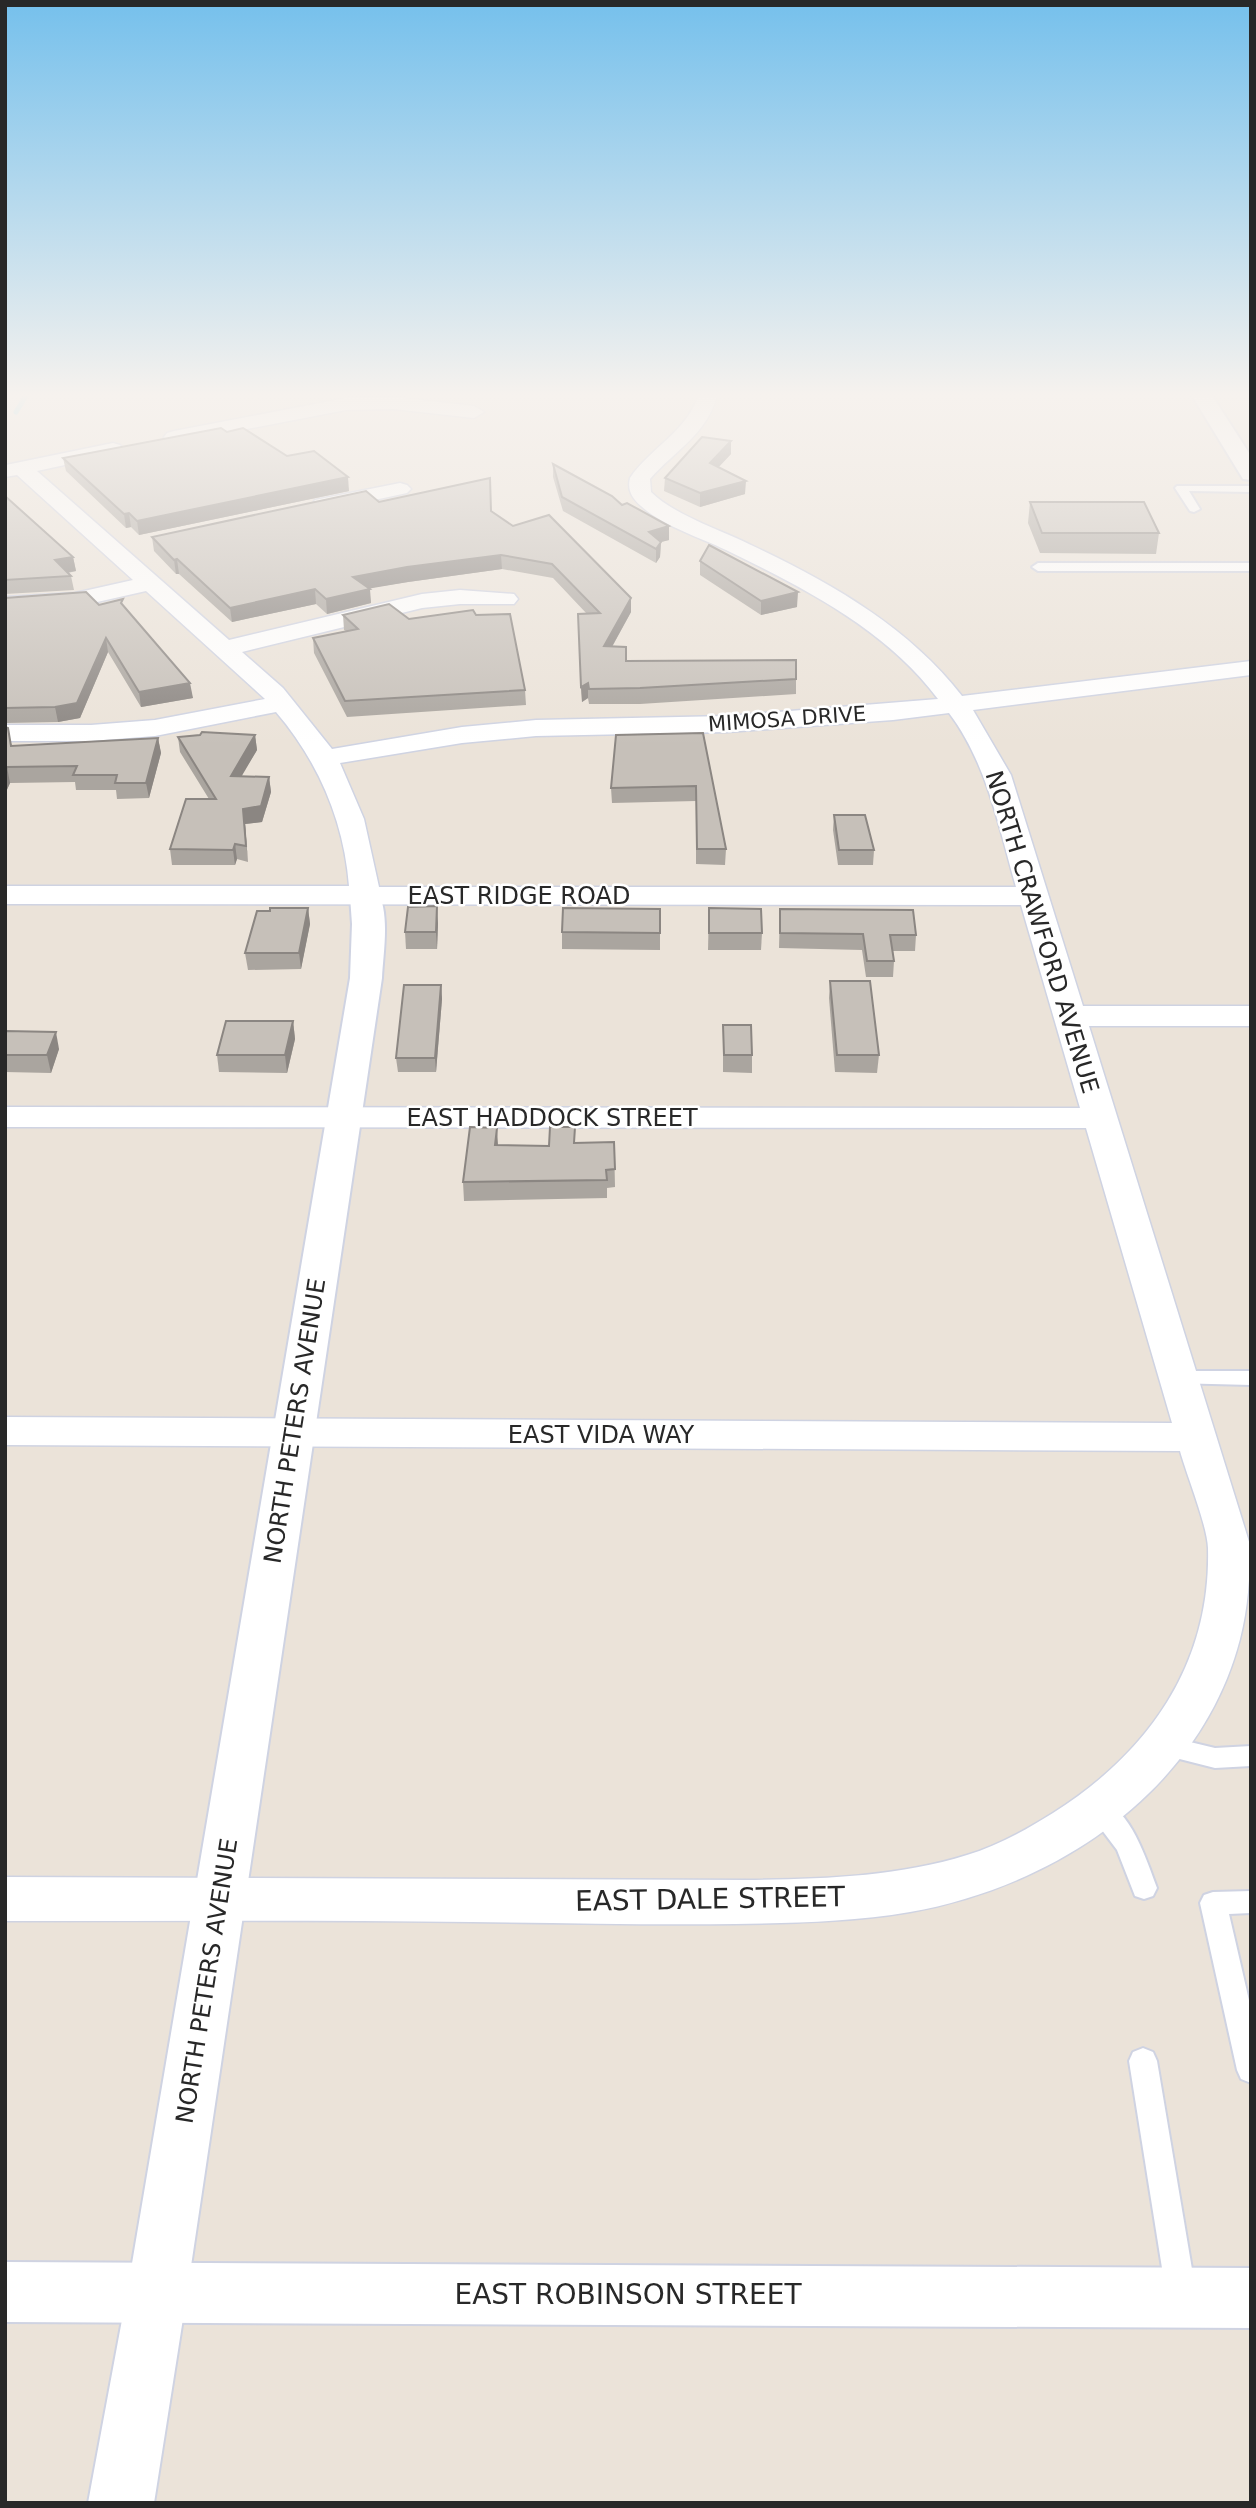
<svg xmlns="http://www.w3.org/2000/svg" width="1256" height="2508" font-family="'DejaVu Sans',sans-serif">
<rect width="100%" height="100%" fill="#ebe3d9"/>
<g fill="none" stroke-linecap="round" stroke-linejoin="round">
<polyline stroke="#69d3f1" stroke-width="5" points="16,412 27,394"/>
<defs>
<g id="service">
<polygon points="1177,486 1251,486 1251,492 1189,491 1200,509 1194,512 1190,511 1175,488"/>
<polygon points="1251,563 1251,571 1038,571 1032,567 1038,563"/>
<polygon points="1179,1371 1251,1371 1251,1385 1172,1383 1169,1378 1172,1373"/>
<polygon points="1165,1736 1215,1748 1251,1746 1251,1766 1215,1768 1156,1753 1153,1746 1156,1739"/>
<path d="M1099,1798C1131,1809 1146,1859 1157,1888L1153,1896L1144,1899L1135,1896L1117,1850L1086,1809L1090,1802Z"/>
<polygon points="1251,1891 1251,1913 1229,1914 1251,2009 1251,2083 1241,2079 1237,2070 1200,1903 1204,1895 1213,1892"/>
<polygon points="1143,2048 1153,2052 1157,2061 1196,2293 1192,2304 1181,2308 1170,2304 1166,2293 1129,2061 1133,2052"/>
</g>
<g id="minor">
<path d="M699,394H717C709,433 674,451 650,479L651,492C674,515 721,530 751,545C829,582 908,626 962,696L1251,661V675L973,710L1011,775L1083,1006H1251V1026H1089L1250,1545C1250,1577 1248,1608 1240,1639C1201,1790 1057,1886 910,1912C852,1922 793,1923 735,1924C647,1925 560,1923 472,1922C317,1920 161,1921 5,1921V1877L747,1880C821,1879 897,1877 967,1855C997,1846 1026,1830 1053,1813C1148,1753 1211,1665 1208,1548C1207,1525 1187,1476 1180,1451L5,1445V1417L1172,1423L1086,1128L5,1127V1107L1080,1108L1021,905L5,904V886H349C344,821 318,761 276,712L155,736L91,741H5V725H91L155,720L265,699L146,591L75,607L5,611V597L75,593L133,580L17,475L5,477L6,465L113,443L120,445L123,449L120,453L37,471L229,640L422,594L460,590L514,594L518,599L514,604H460L422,608L242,652L283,688L332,749L462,727L536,720L727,716L938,699C886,629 802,587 726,550C699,537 663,526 641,506C632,498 627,490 630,478C651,447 687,432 699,394ZM949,713C987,763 999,828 1016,887H379L364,819L340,763L462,743L536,736L727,732L893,720Z"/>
<polygon points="394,397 474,406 484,412 474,418 394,409 346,410 174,443 167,441 164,437 167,433 174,431 346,398"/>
<polygon points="400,483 407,485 411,489 407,493 323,511 315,510 312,505 315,500"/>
</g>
<path id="tertiary" d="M365,887L376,889C391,911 383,953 382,978L187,2293L154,2503H88L127,2293L350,978L352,924L350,896L354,889Z"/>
<g id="secondary">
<polygon points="1191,394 1211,394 1251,456 1251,480 1243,479"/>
<polygon points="5,2262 1251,2268 1251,2328 5,2322"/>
</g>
</defs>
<use href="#service" stroke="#cfd3e2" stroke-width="4"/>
<use href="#minor" stroke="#cfd3e2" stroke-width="3"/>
<use href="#tertiary" stroke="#cfd3e2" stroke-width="4"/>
<use href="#secondary" stroke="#cfd3e2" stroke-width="4"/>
<use href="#service" fill="#fff" fill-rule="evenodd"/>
<use href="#minor" fill="#fff" fill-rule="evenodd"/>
<use href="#tertiary" fill="#fff" fill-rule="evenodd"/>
<use href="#secondary" fill="#fff" fill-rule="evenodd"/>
</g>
<g fill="#aaa59f">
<polygon points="227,432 287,456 349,491 139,535 131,527 126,528 66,471 63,458"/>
<polygon points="731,454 718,468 745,494 700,507 664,491 665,478"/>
<polygon points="553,464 622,505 669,526 669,540 661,542 660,557 656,563 563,511 553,477"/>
<polygon points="5,496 73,557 76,571 68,573 71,576 74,590 5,594"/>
<polygon points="379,502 491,511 631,612 612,647 626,661 796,679 796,694 640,704 589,704 588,698 582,702 578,614 587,614 553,578 502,569 408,582 369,588 371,603 327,614 316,604 232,622 179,574 176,574 154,551 152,537"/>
<polygon points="1030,502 1159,533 1156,554 1040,553 1028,523"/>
<polygon points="700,561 797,607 761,615 700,575"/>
<polygon points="5,598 124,606 193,698 141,707 108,652 80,718 58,722 5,723"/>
<polygon points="343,615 409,619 476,615 525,690 526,705 347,717 314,653 313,638 346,631 344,630"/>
<polygon points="5,727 12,746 158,738 161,753 149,798 117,799 116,790 76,790 75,782 10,783 5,794"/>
<polygon points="703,733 726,849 725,865 696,864 696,801 612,803 611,788"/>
<polygon points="255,735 257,750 241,776 269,777 271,792 262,822 245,824 248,862 237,859 235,865 172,865 170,849 209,799 180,752 178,737"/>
<polygon points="834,815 874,850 873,865 838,865 833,830"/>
<polygon points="308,908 310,924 301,969 248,970 245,953 270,911"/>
<polygon points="709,908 762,933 761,950 708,950"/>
<polygon points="660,909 660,950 562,949 562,932"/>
<polygon points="780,909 916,935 915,951 893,951 894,961 893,977 866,977 862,950 779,948"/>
<polygon points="438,923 437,949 406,949 405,932"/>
<polygon points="830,981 879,1055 877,1073 835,1072 829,998"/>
<polygon points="441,985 442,999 436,1072 398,1072 396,1058"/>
<polygon points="293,1021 295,1039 287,1073 219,1072 217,1055"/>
<polygon points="723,1025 752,1055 752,1073 723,1072"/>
<polygon points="5,1031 59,1049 51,1073 5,1072"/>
<polygon points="614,1142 615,1187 607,1188 607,1198 464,1201 463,1182 498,1145 549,1146 575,1143"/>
</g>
<g fill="#8b8682">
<polygon points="731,441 731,454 709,477 710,463"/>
<polygon points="348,477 349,491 139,535 137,521"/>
<polygon points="746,481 745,494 700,507 700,493"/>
<polygon points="129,513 131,527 126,528 124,514"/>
<polygon points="669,526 669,540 661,542 660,557 656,563 656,549 649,532"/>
<polygon points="501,555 502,569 408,582 355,591 353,577 407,567"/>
<polygon points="73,557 76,571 58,574 55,560"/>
<polygon points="177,559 179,574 176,574 174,560"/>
<polygon points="315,589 316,604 232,622 230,608"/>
<polygon points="370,589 371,603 327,614 326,599"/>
<polygon points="798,592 797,607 761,615 761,601"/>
<polygon points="631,598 631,612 604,661 604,646"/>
<polygon points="106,638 108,652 80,718 58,722 55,707"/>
<polygon points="190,683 193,698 141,707 139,692"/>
<polygon points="588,683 588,698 582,702 581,687"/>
<polygon points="255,735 257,750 233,791 231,776"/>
<polygon points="158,738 161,753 149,798 146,783"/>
<polygon points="7,767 10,783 5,794 5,772"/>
<polygon points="269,777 271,792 262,822 245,824 248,862 243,809"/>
<polygon points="235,844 237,859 235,865 233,850"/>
<polygon points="437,906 438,923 437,949 436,932"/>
<polygon points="308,908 310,924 301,969 299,953"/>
<polygon points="441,985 442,999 436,1072 435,1058"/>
<polygon points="293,1021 295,1039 287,1073 285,1055"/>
<polygon points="56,1032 59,1049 51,1073 47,1055"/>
<polygon points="497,1128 498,1145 495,1145"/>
</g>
<g fill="#c6c0b9" stroke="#8b8682" stroke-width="2">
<polygon points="221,428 227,432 243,428 287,456 314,451 348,477 137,521 129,513 124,514 63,458"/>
<polygon points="702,437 731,441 710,463 746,481 700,493 665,478"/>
<polygon points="553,464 612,496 622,505 627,503 669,526 649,532 661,542 656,549 562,497"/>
<polygon points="490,478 491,511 513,526 549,515 631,598 604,646 626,647 626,661 796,660 796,679 640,688 589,689 588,683 581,687 578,614 600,613 552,564 501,555 407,567 353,577 370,589 326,599 315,589 230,608 177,559 174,560 152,537 366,491 379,502"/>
<polygon points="5,496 73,557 55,560 71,576 5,580"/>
<polygon points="1030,502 1144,502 1159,533 1042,533"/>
<polygon points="709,545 798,592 761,601 700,561"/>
<polygon points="86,592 99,605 123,599 121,603 190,683 139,692 106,638 77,703 55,707 5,708 5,598"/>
<polygon points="389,604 409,619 473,610 476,615 510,614 525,690 345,701 313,638 358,629 343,615"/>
<polygon points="5,727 8,728 11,746 158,738 146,783 115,783 117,775 73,775 77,766 7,767 5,772"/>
<polygon points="202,732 255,735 231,776 269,777 261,806 243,809 246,846 235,844 233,850 170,849 186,799 216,799 178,737 200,735"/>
<polygon points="703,733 726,849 697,849 696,786 611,788 616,735"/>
<polygon points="834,815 865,815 874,850 839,850"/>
<polygon points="437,906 436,932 405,932 408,907"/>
<polygon points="270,908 308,908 299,953 245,953 257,911 270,911"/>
<polygon points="563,908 660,909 660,933 562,932"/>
<polygon points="709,908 761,909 762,933 709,933"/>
<polygon points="780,909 913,910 916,935 890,935 894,961 867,961 863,934 780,933"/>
<polygon points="830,981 870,981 879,1055 837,1055"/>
<polygon points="404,985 441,985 435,1058 396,1058"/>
<polygon points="226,1021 293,1021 285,1055 217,1055"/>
<polygon points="723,1025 751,1025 752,1055 724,1055"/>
<polygon points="5,1031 56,1032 47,1055 5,1055"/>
<polygon points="470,1127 497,1128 495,1145 549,1146 550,1127 575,1127 574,1143 614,1142 615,1169 606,1170 607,1180 463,1182"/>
</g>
<linearGradient id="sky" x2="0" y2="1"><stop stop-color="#75c0ec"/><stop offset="0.53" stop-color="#f6f2ee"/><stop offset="1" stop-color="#f6f2ee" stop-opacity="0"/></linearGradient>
<rect width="1256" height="745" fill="url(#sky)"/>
<g text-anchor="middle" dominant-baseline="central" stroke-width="5" stroke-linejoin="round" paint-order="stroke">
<g font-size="21" fill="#282828" stroke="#fff">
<text transform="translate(787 719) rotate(-4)">MIMOSA DRIVE</text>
</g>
<g font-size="24" fill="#282828" stroke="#fff">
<text x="519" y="896">EAST RIDGE ROAD</text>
<text transform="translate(1042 932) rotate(73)">NORTH CRAWFORD AVENUE</text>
<text x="552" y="1118">EAST HADDOCK STREET</text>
<text transform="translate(295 1421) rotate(-81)">NORTH PETERS AVENUE</text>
<text x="601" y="1435">EAST VIDA WAY</text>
<text transform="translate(207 1981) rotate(-81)">NORTH PETERS AVENUE</text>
</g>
<g font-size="28" fill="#282828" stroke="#fff">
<text transform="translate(710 1899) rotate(-1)">EAST DALE STREET</text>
<text x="628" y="2294">EAST ROBINSON STREET</text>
</g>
</g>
<rect width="1256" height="2508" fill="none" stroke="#282828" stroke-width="14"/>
</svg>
